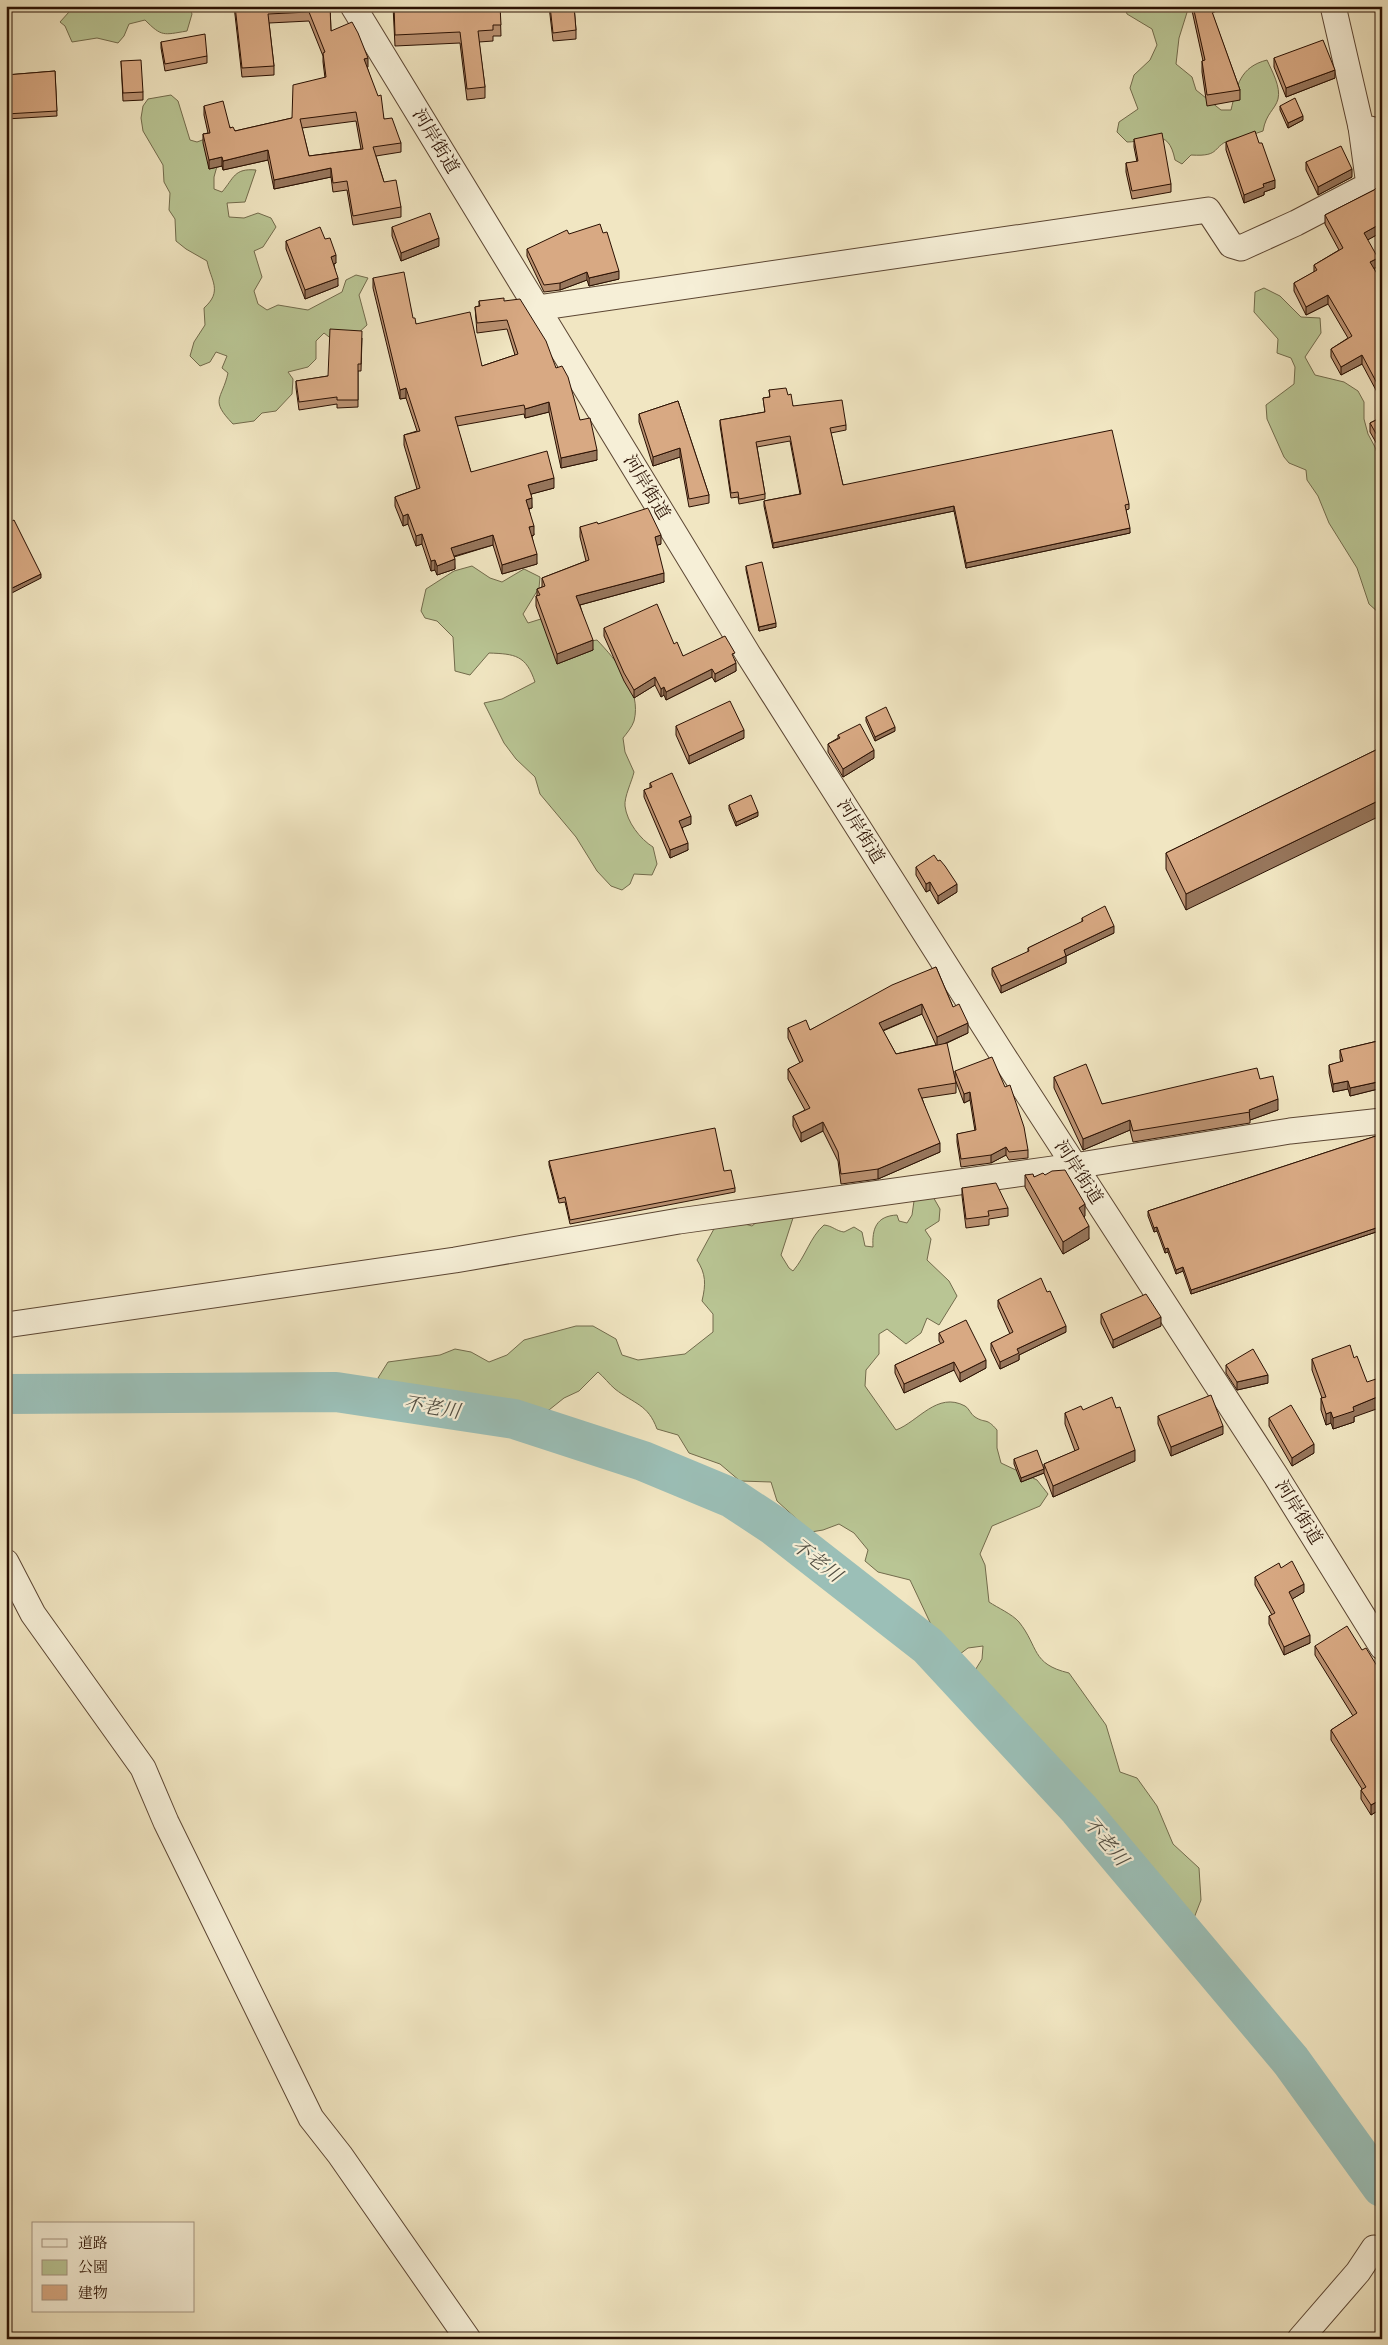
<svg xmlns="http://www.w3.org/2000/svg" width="1388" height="2345" font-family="'IM FELL Great Primer','Noto Serif JP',serif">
<rect width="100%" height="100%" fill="#f1e6c2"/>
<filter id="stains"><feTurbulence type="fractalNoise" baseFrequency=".004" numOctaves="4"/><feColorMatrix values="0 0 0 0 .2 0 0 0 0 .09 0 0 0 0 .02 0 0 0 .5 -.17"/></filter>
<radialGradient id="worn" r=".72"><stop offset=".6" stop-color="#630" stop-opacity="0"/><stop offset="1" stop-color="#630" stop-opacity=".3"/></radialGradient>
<g fill="#b9c594" stroke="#726b4c">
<path d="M69,6H189L192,14L187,31C163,35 162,37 145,20L129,24L124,36L118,43L97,38L72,42L65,26L60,22L69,12Z"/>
<path d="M1124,6H1189L1179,38L1176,64L1192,77L1196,90L1221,110H1231C1237,85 1240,67 1267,60C1272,71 1281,87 1278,99C1275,110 1266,113 1263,131C1253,135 1243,136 1233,139C1210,146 1223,157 1191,155L1182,164L1175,160C1168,125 1151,142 1127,142L1117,132L1119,122L1138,109L1130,88L1134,75L1150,60L1157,45L1152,29L1127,14Z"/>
<path d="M171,95L178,101L190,140L197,142L205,139L222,148L214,177V189L222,192C234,178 234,168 256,170L245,202L227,203L229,217L244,218L258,213L271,218L276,227L263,247L254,251L262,277L254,291L258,304L267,310L278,305L308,310L342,292L346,280L356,275L368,278L359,295L367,325L355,336L333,340L324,333L316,341V359L308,367L288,372L293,379L292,394L276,411L262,413L254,421L233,424C209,399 222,400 228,373L222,368L227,356L216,352L210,362L200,366L190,356L194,342L205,325L204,308C223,291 211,281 207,261L186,249L176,241L175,219L169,210L170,193L164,182L163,165L143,131L141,118L143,106L148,99Z"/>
<polygon points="1264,288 1280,296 1301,317 1320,318 1321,333 1305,357 1315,375 1344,382 1358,391 1364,402 1364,419 1368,434 1375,447 1382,468 1382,612 1379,613 1369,604 1357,568 1329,523 1318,496 1307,480 1306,470 1289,463 1284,457 1267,419 1266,405 1294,384 1295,367 1291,358 1277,353 1278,339 1254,312 1255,292"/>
<path d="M472,566L490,578L502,582L524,569L540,577L539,588L523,614L528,623L544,618L580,643L597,640C616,660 642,690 634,721C632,727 627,733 623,738L625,752L634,772C632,781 624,797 625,806C627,822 640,839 653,847L657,864L652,875L634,874L630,884L622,890L611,886L597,871L576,837L540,794L535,777L516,759L504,743L484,703L502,699L535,682C526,655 515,654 489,653L470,675L455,671L453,637L437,621L425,618L421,611L426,589L454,571Z"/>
<path d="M932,1195L940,1209L939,1221L925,1230L931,1239L927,1260L949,1281L957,1296L939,1325L927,1318L921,1333L906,1344L887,1329L879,1334V1354L866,1370L865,1386L896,1430C918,1422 937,1391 965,1406C969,1408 971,1415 975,1417C986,1424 986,1417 997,1430V1448L1001,1463L1037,1480L1048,1494L1040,1506L992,1526L980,1554L985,1565L989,1602C998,1608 1012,1614 1019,1622C1039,1647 1031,1664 1069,1673L1106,1725L1120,1772L1137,1778L1157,1806L1173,1844L1199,1868L1201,1900L1194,1918L1178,1907L1121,1845L1103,1817L1072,1783L1034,1751L1029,1737L985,1692L974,1672L982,1659L983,1646L968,1648L956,1657L936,1635L910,1580L878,1572L865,1561L868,1550L854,1533L839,1524L823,1530L811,1532L777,1501L771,1482L740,1481L720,1464L689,1453L678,1435L657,1429C648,1404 634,1404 615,1389C609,1384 604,1377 598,1372L579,1391L564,1398L549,1410L526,1407L513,1400L495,1406L479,1424L465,1423L449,1403L435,1400L422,1412L402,1407L397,1393L378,1378L388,1362L440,1355L455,1349L471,1352L489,1362L507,1355L524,1340L576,1326H593L616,1339L622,1355L638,1360L685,1354L713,1332V1314L702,1301C706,1284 706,1274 697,1260L715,1227L731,1220L752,1226L765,1215L788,1212L793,1218L781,1255L789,1268L793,1271C806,1256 810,1237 824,1225C833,1226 836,1231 844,1232L854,1227L862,1232L865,1246L873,1247C872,1229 876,1216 897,1215L899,1221L907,1223L912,1215L914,1201Z"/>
</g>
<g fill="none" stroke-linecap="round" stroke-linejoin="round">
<polyline stroke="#9bbfb7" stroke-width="40" points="6,1394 336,1392 514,1419 643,1461 732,1498 773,1525 928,1646 1079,1809 1291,2061 1382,2187"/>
<defs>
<g id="minor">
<polyline points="353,6 748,654 1002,1054 1276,1476 1382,1647"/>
<polyline points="1333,6 1361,127 1382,132"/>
<polyline points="537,308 1208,210 1231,245 1241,248 1296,223 1367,186 1368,178 1361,127"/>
<polyline points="6,1325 455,1260 679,1221 1074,1166 1290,1131 1382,1121"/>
<polyline points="6,1562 33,1614 143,1768 166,1822 311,2118 340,2155 468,2339"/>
<polyline points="1300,2339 1358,2272 1374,2248"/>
</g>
</defs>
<use href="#minor" stroke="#5c4633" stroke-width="27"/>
<use href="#minor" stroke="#f6efd7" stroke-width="25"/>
</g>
<g fill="#ba9171" stroke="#2b1103" fill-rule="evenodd">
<path d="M234,6H330L331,31L368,67H367L384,119L401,143V152L376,156L384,182L401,207V217L353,225L347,190L333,192L331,177L274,189L268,160L223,170L222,166L209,169L203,143V134L208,133L204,115V106L235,131L292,118L325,78L323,62V56L309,21L269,23L274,66V75L242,77ZM356,121L361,149L309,156L302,128Z"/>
<polygon points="393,6 500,6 501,36 493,36 493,41 479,42 485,87 485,98 467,100 460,43 395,46"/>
<polygon points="549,6 574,6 576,30 576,39 553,41"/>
<polygon points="1191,6 1228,6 1212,13 1240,90 1240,100 1207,106 1202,72 1202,61 1203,61"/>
<polygon points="161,42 207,56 207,63 165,71 161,48"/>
<polygon points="1274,58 1335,78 1286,97 1274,67"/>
<polygon points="121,61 143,92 143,100 123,101"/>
<polygon points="55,71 57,116 6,119 6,75"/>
<polygon points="1280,106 1303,120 1288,128 1280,110"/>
<polygon points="1134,139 1171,184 1171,192 1132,199 1126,172 1126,163 1137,162 1134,147"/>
<polygon points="1226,142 1275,188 1264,192 1264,195 1244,203 1226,150"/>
<polygon points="1306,162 1352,177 1318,195 1306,170"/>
<polygon points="1382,174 1382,232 1367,240 1378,266 1374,269 1382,282 1382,408 1377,400 1377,392 1362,364 1341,375 1331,357 1331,349 1348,338 1328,304 1306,315 1294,291 1294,283 1314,272 1314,265 1339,250 1325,224 1325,215 1374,190 1379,185"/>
<polygon points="392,227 439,246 401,261 392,236"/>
<polygon points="569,234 619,279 589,286 587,280 560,290 544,292 527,256 527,249"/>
<polygon points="325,239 336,263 334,264 338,286 305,299 286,249 286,241"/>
<polygon points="373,278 413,318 416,324 482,366 515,355 507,329 477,333 475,307 479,306 479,301 504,301 556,368 580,420 597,460 561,468 549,412 525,418 524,414 457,426 471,472 554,488 531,494 532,508 529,509 534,535 532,536 537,564 502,574 493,545 454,557 455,569 437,575 435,570 431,571 422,544 416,546 408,524 403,526 395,506 395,497 417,489 404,445 404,435 417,431 406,398 400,399 373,288"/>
<polygon points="362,338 361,371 358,371 358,407 337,408 337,404 299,410 296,388 296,381 328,376"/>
<polygon points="769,390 788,395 793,406 846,425 846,430 831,433 843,485 1129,504 1129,509 1126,510 1130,533 966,568 954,511 773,548 764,506 764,501 800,494 790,441 757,447 765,494 765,499 739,504 738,497 731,498 720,425 720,420 765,412 763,398 770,397"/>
<polygon points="678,401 709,495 709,503 689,507 680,457 653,466 639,422 639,414"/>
<polygon points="1382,417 1382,453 1370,432 1370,423"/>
<polygon points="598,524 661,544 657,545 664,582 580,605 593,650 557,664 536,606 536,596 537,596 537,589 542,587 542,578 586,561 580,537 580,527"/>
<polygon points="746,566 776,627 759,631 746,570"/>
<polygon points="604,628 674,644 683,656 735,660 736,671 715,682 712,677 666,700 664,695 661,697 655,685 634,698 624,681 604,636"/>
<polygon points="866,717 895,731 875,741 866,721"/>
<polygon points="676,726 744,738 689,764 676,735"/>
<polygon points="838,735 874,758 843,777 828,752 828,744 838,738"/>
<polygon points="1382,747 1186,910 1166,869 1166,853"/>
<polygon points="650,783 691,824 682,827 688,850 670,858 644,797 644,790 650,788"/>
<polygon points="729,805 758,816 736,826 729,809"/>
<polygon points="916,867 957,892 938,904 930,890 926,892 916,875"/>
<polygon points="1082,918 1114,933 1066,956 1066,963 1001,993 992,975 992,968 1028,952 1028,948 1082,922"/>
<path d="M936,967L953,1007L968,1033L945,1044L956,1083V1093L922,1098L940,1152L878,1179L841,1184L838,1161L823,1131L801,1142L793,1126V1116L805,1110L788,1079V1069L800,1063L788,1038V1028L810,1030ZM922,1014L936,1045L896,1054L883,1031Z"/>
<polygon points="1382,1040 1382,1088 1350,1096 1348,1089 1333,1092 1329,1073 1329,1065 1341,1062 1340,1058 1340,1050"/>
<polygon points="955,1071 1028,1150 1028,1158 1009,1160 1006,1155 991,1163 961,1167 957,1142 957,1134 975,1131 970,1100 964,1103 955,1079"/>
<polygon points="1054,1077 1102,1104 1260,1079 1278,1110 1250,1120 1250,1123 1133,1142 1130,1130 1083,1150 1054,1088"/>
<polygon points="1382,1134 1382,1230 1191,1294 1183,1271 1176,1274 1168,1252 1165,1253 1157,1231 1154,1232 1148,1216 1148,1211"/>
<polygon points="549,1161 724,1171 735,1188 735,1192 570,1224 565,1202 559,1203 549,1165"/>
<polygon points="1025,1175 1034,1177 1045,1175 1085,1216 1084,1217 1089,1239 1063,1254 1025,1187"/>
<polygon points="962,1188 1008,1208 1008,1216 989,1219 989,1225 966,1228 962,1196"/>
<polygon points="998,1300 1066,1332 1019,1355 1019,1360 1000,1369 991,1350 991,1343 1010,1334 998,1307"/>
<polygon points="1101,1314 1161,1326 1113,1348 1101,1323"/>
<polygon points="939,1333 986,1368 960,1382 954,1370 904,1393 895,1373 895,1365 941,1344 939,1341"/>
<polygon points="1312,1359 1354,1417 1354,1422 1333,1429 1331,1423 1326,1425 1321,1410 1321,1398 1322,1398 1312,1370"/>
<polygon points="1226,1365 1268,1383 1237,1390 1226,1373"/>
<polygon points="1083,1410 1135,1461 1053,1497 1044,1473 1021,1482 1014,1464 1014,1459 1044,1469 1044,1464 1075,1451 1065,1424 1065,1413"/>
<polygon points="1158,1416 1223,1434 1171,1456 1158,1424"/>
<polygon points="1269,1418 1314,1453 1292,1466 1269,1426"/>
<polygon points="1281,1568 1304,1592 1292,1599 1310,1643 1284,1655 1269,1624 1269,1616 1272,1615 1255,1585 1255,1577"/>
<polygon points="1315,1646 1382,1688 1382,1808 1371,1815 1361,1799 1361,1790 1362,1789 1331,1740 1331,1730 1353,1716 1315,1655"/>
</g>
<g fill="#97765c" stroke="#2b1103">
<polygon points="1209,6 1228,6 1209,14"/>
<polygon points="368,58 368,67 364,68 364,59"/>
<polygon points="1335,70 1335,78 1286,97 1286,88"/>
<polygon points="1303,116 1303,120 1288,128 1288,123"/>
<polygon points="268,150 268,160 223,170 223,161"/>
<polygon points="222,157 222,166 209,169 209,160"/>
<polygon points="331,168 331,177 274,189 274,180"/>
<polygon points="1352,169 1352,177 1318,195 1318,187"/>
<polygon points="1275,180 1275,188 1264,192 1264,195 1244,203 1244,195 1263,184"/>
<polygon points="1382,223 1382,232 1364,242 1364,233"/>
<polygon points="439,238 439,246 401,261 401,253"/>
<polygon points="336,255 336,263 331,265 331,257"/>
<polygon points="1378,258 1378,266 1370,271 1370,262"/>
<polygon points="619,271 619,279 589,286 589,278"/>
<polygon points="587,272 587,280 560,290 560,283"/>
<polygon points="338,278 338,286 305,299 305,290"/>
<polygon points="1328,295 1328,304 1306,315 1306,307"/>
<polygon points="1362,355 1362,364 1341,375 1341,367"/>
<polygon points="406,388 406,398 400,399 400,390"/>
<polygon points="549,402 549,412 525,418 525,409"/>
<polygon points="680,448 680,457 653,466 653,457"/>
<polygon points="597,450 597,460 561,468 561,458"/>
<polygon points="554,478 554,488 528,495 528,485"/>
<polygon points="532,498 532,508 526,509 526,500"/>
<polygon points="954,506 954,511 773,548 773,543"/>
<polygon points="408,514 408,524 403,526 403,516"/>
<polygon points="534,526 534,535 529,537 529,527"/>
<polygon points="1130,528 1130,533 966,568 966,563"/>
<polygon points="422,534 422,544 416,546 416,536"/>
<polygon points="493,535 493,545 451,557 451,548"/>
<polygon points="661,535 661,544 655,546 655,537"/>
<polygon points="537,554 537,564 502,574 502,565"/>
<polygon points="455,559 455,569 437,575 437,566"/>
<polygon points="435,560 435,570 431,571 431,561"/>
<polygon points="664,573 664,582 576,606 576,596"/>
<polygon points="41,574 41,578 6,596 6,591"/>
<polygon points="776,623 776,627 759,631 759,627"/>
<polygon points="593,640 593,650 557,664 557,654"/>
<polygon points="736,663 736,671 715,682 715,674"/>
<polygon points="712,669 712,677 666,700 666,692"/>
<polygon points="655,677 655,685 634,698 634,690"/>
<polygon points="664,687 664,695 661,697 661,689"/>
<polygon points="895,727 895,731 875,741 875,737"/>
<polygon points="744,730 744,738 689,764 689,756"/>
<polygon points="874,750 874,758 843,777 843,769"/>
<polygon points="1382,799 1382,815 1186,910 1186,894"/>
<polygon points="758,812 758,816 736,826 736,822"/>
<polygon points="691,816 691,824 679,829 679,821"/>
<polygon points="688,843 688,850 670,858 670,850"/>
<polygon points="930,882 930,890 926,892 926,884"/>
<polygon points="957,884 957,892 938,904 938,896"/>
<polygon points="1114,926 1114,933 1064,957 1064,950"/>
<polygon points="1066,956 1066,963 1001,993 1001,986"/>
<polygon points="922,1004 922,1014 879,1032 879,1023"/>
<polygon points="968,1023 968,1033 937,1047 937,1037"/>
<polygon points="1348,1081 1348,1089 1333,1092 1333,1084"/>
<polygon points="1382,1081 1382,1088 1350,1096 1350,1088"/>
<polygon points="970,1092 970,1100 964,1103 964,1094"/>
<polygon points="1278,1099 1278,1110 1250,1120 1249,1110"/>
<polygon points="1130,1120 1130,1130 1083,1150 1083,1139"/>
<polygon points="823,1122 823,1131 801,1142 801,1133"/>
<polygon points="940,1143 940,1152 878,1179 878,1169"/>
<polygon points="1006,1147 1006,1155 991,1163 991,1155"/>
<polygon points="1085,1204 1085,1216 1079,1220 1079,1208"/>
<polygon points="1089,1226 1089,1239 1063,1254 1063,1242"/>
<polygon points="1382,1226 1382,1230 1191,1294 1191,1290"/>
<polygon points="1157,1227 1157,1231 1154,1232 1154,1228"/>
<polygon points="1168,1248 1168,1252 1165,1253 1165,1249"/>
<polygon points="1183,1267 1183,1271 1176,1274 1176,1270"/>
<polygon points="1161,1317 1161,1326 1113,1348 1113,1340"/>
<polygon points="1066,1326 1066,1332 1019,1355 1019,1360 1000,1369 1000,1362 1017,1349"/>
<polygon points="986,1360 986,1368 960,1382 960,1373"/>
<polygon points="954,1362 954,1370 904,1393 904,1384"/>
<polygon points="1268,1375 1268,1383 1237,1390 1237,1382"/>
<polygon points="1382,1395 1382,1407 1354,1417 1354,1422 1333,1429 1333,1418 1353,1407"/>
<polygon points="1331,1412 1331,1423 1326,1425 1326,1414"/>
<polygon points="1223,1426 1223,1434 1171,1456 1171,1447"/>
<polygon points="1314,1444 1314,1453 1292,1466 1292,1458"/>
<polygon points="1135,1450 1135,1461 1053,1497 1053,1486"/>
<polygon points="1044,1469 1044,1473 1021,1482 1021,1478"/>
<polygon points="1304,1584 1304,1592 1289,1601 1289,1592"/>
<polygon points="1310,1635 1310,1643 1284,1655 1284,1647"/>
<polygon points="1382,1678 1382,1687 1377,1691 1377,1681"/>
<polygon points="1382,1799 1382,1808 1371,1815 1371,1805"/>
</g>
<g fill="#d8a983" stroke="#2b1103" fill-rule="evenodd">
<path d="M235,6H330L331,31L352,22L358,33L368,58L364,59L378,96L381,95L384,119L392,118L401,143L373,147L384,182L396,180L401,207L353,216L347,181L333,183L331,168L274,180L268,150L223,161L222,157L209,160L203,134L210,133L204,106L223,101L230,128L233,127L235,131L292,118L293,85L326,77L323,53L325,52L309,12L268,14L274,66L242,68ZM356,112L363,149L309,156L300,119Z"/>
<polygon points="394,6 500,6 501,25 493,25 493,30 478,31 485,87 467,89 460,32 395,35"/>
<polygon points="550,6 574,6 576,30 553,33"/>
<polygon points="1193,6 1210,6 1240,90 1207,95 1202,61 1205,60"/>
<polygon points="205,34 207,56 165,64 161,42"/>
<polygon points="1323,40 1335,70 1286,88 1274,58"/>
<polygon points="141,60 143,92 123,93 121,61"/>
<polygon points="55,71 57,111 6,114 6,75"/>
<polygon points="1295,98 1303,116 1288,123 1280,106"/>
<polygon points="1255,131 1259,143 1262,143 1275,180 1263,184 1264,187 1244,195 1226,142"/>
<polygon points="1162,133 1171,184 1132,191 1126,163 1138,161 1134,139"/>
<polygon points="1341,146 1352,169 1318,187 1306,162"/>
<polygon points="1382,174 1382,223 1364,233 1378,258 1370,262 1382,282 1382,399 1377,391 1380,389 1362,355 1341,367 1331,349 1352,336 1328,295 1306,307 1294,283 1317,270 1314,265 1343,248 1325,215 1374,190 1379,185"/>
<polygon points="430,213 439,238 401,253 392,227"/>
<polygon points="600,224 603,233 607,232 619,271 589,278 587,272 560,283 544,285 527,249 567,230 569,234"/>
<polygon points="320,227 325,239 330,238 336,255 331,257 338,278 305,290 286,241"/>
<polygon points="404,272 413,318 415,318 416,324 470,312 482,366 518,354 507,320 477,323 475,307 480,306 479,301 504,298 504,301 520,299 546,341 556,368 562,366 568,377 580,420 590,418 597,450 561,458 549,402 525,409 524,405 455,417 471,472 547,451 554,478 528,485 532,498 526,500 534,526 529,527 537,554 502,565 493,535 451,548 455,559 437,566 435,560 431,561 422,534 416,536 408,514 403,516 395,497 420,488 404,435 420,431 406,388 400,390 373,278"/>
<polygon points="330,329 362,331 361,364 358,364 358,400 337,400 337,397 299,402 296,381 328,376"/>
<polygon points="786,388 788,395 791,394 793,406 842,400 846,425 830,428 843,485 1112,430 1129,504 1125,505 1130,528 966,563 954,506 773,543 764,501 801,494 790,436 756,442 765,494 739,499 738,492 731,493 720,420 765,412 763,398 770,397 769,390"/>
<polygon points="678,401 709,495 689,499 680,448 653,457 639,414"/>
<polygon points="1382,417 1382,444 1370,423"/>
<polygon points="648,508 661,535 655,537 664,573 576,596 593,640 557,654 536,596 540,595 537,589 545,586 542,578 589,560 580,527 597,522 598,524"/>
<polygon points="14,520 41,574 6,591 6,524"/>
<polygon points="762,562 776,623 759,627 746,566"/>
<polygon points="657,604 674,644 677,642 683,656 725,636 735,653 732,654 736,663 715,674 712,669 666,692 664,687 661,689 655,677 634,690 624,673 604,628"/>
<polygon points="730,701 744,730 689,756 676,726"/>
<polygon points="886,707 895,727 875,737 866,717"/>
<polygon points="860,724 874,750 843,769 828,744 840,738 838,735"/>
<polygon points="1382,747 1382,799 1186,894 1166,853"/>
<polygon points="672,773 691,816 679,821 688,843 670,850 644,790 652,787 650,783"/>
<polygon points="751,795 758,812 736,822 729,805"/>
<polygon points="934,855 938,861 940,860 945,866 957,884 938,896 930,882 926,884 916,867"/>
<polygon points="1105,906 1114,926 1064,950 1066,956 1001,986 992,968 1029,951 1028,948 1083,921 1082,918"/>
<polygon points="936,967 953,1007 959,1004 968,1023 937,1037 922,1004 879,1023 896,1054 947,1043 956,1083 918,1089 940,1143 878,1169 841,1174 838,1152 823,1122 801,1133 793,1116 810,1108 788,1069 803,1061 788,1028 806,1020 810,1030 892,985"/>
<polygon points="1382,1040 1382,1081 1350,1088 1348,1081 1333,1084 1329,1065 1343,1061 1340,1050"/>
<polygon points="992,1057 1005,1087 1010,1085 1024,1127 1028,1150 1009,1152 1006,1147 991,1155 961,1159 957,1134 976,1130 970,1092 964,1094 955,1071"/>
<polygon points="1086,1064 1102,1104 1257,1068 1260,1079 1273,1076 1278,1099 1249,1110 1250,1112 1133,1131 1130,1120 1083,1139 1054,1077"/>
<polygon points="715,1128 724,1171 731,1170 735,1188 570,1220 565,1197 559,1199 549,1161"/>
<polygon points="1382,1134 1382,1226 1191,1290 1183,1267 1176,1270 1168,1248 1165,1249 1157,1227 1154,1228 1148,1211"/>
<polygon points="1065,1170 1085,1204 1079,1208 1089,1226 1063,1242 1025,1175 1033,1174 1034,1177 1043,1173 1045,1175 1052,1171"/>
<polygon points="996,1183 1008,1208 988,1211 989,1216 966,1219 962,1188"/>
<polygon points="1041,1278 1047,1292 1050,1291 1066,1326 1017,1349 1019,1353 1000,1362 991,1343 1013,1332 998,1300"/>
<polygon points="1146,1294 1161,1317 1113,1340 1101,1314"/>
<polygon points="966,1320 986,1360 960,1373 954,1362 904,1384 895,1365 944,1342 939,1333"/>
<polygon points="1350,1345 1354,1358 1357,1356 1367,1382 1379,1378 1382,1387 1382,1395 1353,1407 1354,1411 1333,1418 1331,1412 1326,1414 1321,1398 1326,1397 1312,1359"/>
<polygon points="1253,1349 1268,1375 1237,1382 1226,1365"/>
<polygon points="1211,1395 1223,1426 1171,1447 1158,1416"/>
<polygon points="1112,1397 1116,1408 1120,1407 1135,1450 1053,1486 1044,1464 1079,1449 1065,1413 1081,1406 1083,1410"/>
<polygon points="1291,1405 1314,1444 1292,1458 1269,1418"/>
<polygon points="1037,1450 1044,1469 1021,1478 1014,1459"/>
<polygon points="1292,1561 1304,1584 1289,1592 1310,1635 1284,1647 1269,1616 1275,1613 1255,1577 1279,1563 1281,1568"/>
<polygon points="1347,1626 1362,1650 1366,1648 1382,1674 1382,1678 1377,1681 1382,1688 1382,1799 1371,1805 1361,1790 1366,1787 1331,1730 1357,1713 1315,1646"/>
</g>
<g text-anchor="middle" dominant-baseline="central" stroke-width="4.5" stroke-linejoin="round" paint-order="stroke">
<g font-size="18" fill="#2b1103" stroke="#f6efd7">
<text transform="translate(436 141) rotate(59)">河岸街道</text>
<text transform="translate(647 487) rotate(59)">河岸街道</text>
<text transform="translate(861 831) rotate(58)">河岸街道</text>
<text transform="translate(1079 1172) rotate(57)">河岸街道</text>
<text transform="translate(1299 1512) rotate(58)">河岸街道</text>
</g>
<g font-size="19" font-style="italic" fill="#524e42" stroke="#f6efd7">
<text transform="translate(432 1407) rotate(9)">不老川</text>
<text transform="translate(817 1560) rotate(38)">不老川</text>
<text transform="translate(1106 1841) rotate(50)">不老川</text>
</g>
</g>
<rect width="1388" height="2345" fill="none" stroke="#f1e6c2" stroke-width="25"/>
<rect x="8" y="8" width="1373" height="2330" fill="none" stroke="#2b1103" stroke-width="2.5"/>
<rect x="12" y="12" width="1363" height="2320" fill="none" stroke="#2b1103"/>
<rect x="32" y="2222" width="162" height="90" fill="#f6efd7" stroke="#a59682"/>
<rect x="42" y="2239" width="25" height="8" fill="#f6efd7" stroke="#a59682"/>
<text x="78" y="2248" font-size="15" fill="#2b1103">道路</text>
<rect x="42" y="2260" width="25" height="15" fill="#b9c594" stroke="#a59682"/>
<text x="78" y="2272" font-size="15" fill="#2b1103">公園</text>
<rect x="42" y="2285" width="25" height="15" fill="#d8a983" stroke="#a59682"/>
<text x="78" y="2298" font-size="15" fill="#2b1103">建物</text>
<rect width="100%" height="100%" filter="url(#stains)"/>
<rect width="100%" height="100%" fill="url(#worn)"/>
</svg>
